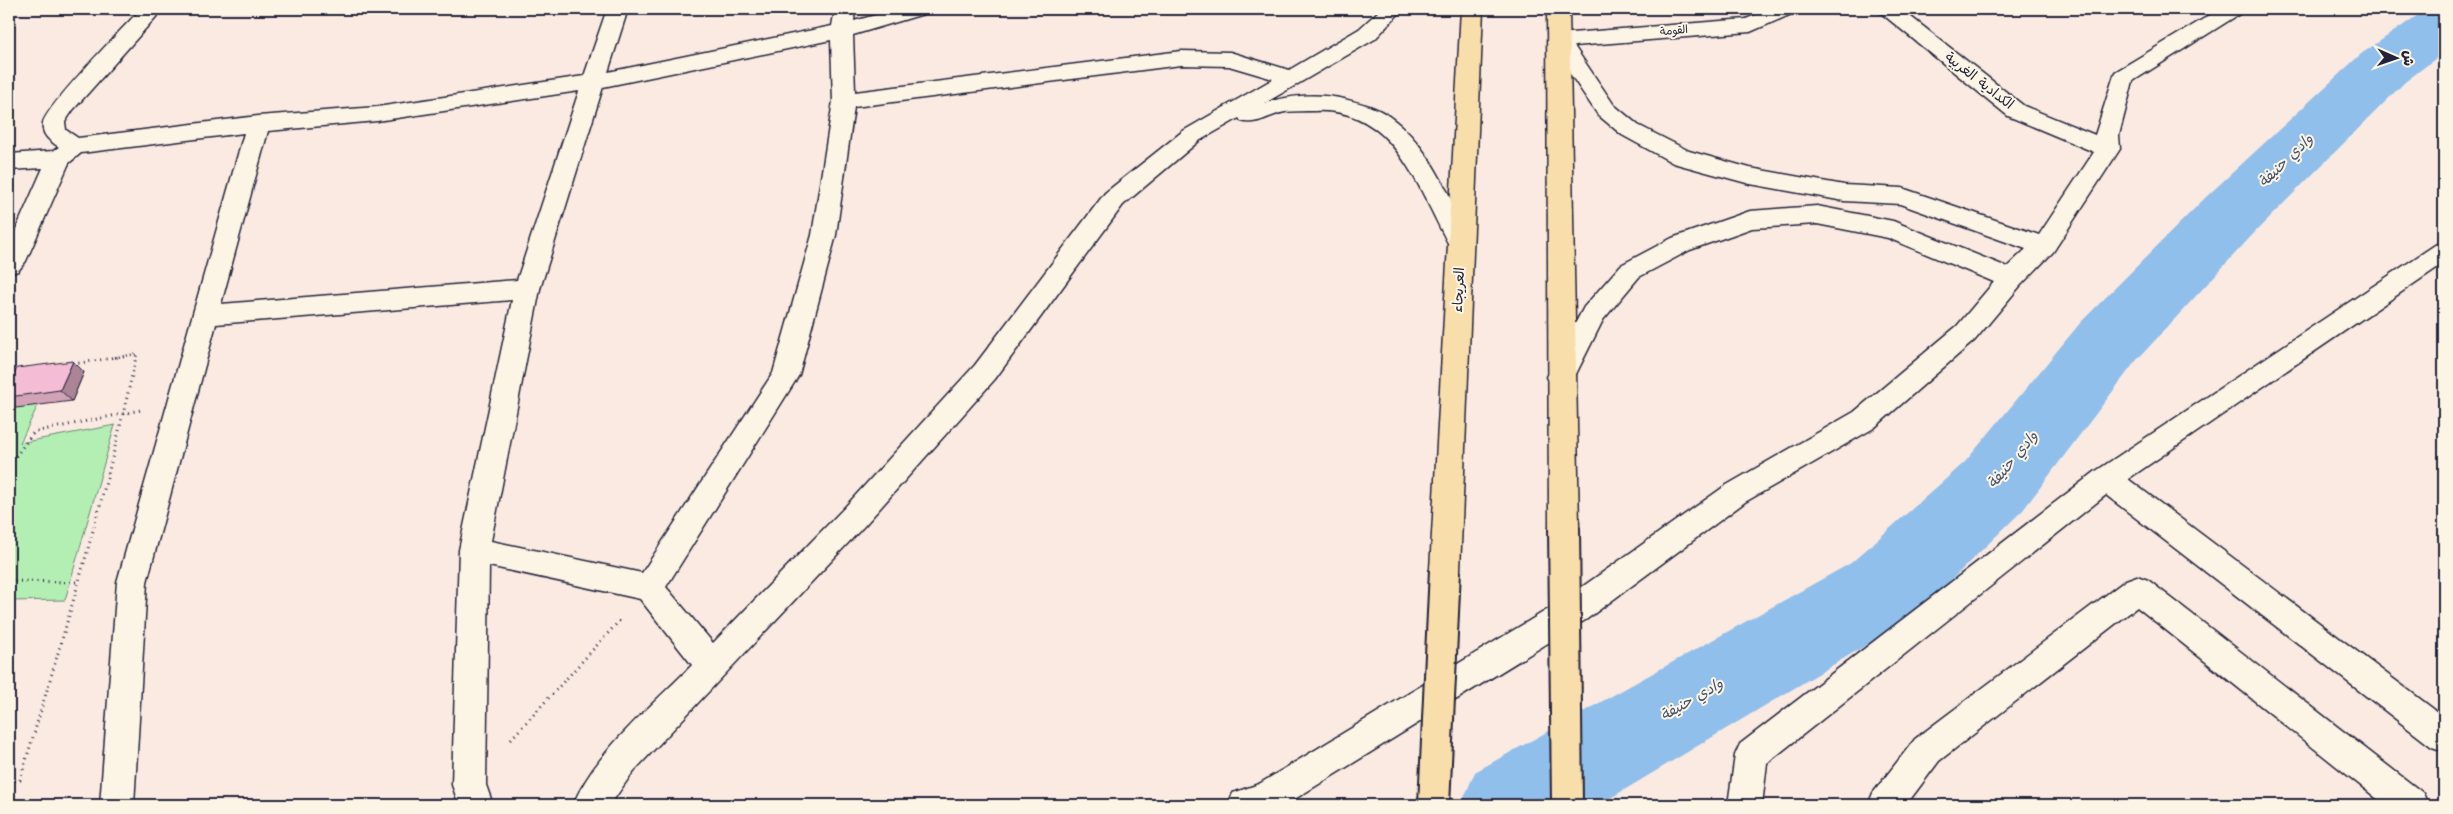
<svg xmlns="http://www.w3.org/2000/svg" width="2453" height="814" font-family="Kalam,'Playpen Sans Arabic',sans-serif">
<rect width="100%" height="100%" fill="#faeae2"/>
<filter id="ink" filterUnits="userSpaceOnUse"><feTurbulence type="fractalNoise" baseFrequency=".02" numOctaves="2"/><feDisplacementMap in="SourceGraphic" scale="10" xChannelSelector="R" yChannelSelector="G"/><feConvolveMatrix kernelMatrix="1 2 1 2 8 2 1 2 1" color-interpolation-filters="sRGB"/></filter>
<g filter="url(#ink)">
<polygon fill="#b3eeb3" stroke="#6a8877" points="29,379 38,405 20,443 115,425 65,600 9,601 9,381"/>
<g fill="none" stroke-linecap="round" stroke-linejoin="round">
<polygon fill="#91bfeb" fill-rule="evenodd" points="2427,9 2444,9 2444,52 2405,82 2256,231 2135,362 2023,510 1913,617 1599,805 1461,805 1475,772 1851,563 1965,462 2081,322 2206,197 2361,54"/>
<defs>
<g id="minor">
<path d="M141,9H163L73,110L65,122L66,130L78,138L258,116L377,107L584,76L607,9H628L608,72L832,26L835,9H855L854,21L897,9H930L927,13L853,35L855,92L1181,51L1230,52L1289,70L1359,29L1381,9H1403L1375,39L1265,103C1290,95 1319,93 1344,99C1360,103 1377,107 1390,117C1431,146 1451,201 1473,244L1470,250L1461,253L1452,250C1419,193 1397,107 1315,111C1305,111 1294,111 1285,112C1269,115 1257,126 1241,121L1239,118L1199,141L1123,205L995,379L865,525L633,772L610,805H573C595,752 652,706 692,665L640,599L489,566L486,785L493,805H459L452,785L459,550L512,300L216,324L147,582L134,805H100L117,582L244,133L81,153L69,163L26,261L18,271L9,274V245L43,168L9,170V154L53,151L59,147C50,141 41,135 43,123C46,106 124,27 141,9ZM831,40L833,101L812,235L773,373L642,573L491,541L540,289L603,87ZM1181,65L1229,66L1273,79L1183,131L1105,193L975,365L845,507L713,643L666,587L799,375L836,235L854,107ZM579,91L517,280L221,304L268,131L377,121Z"/>
<polygon points="1770,9 1798,9 1794,13 1750,32 1574,46 1614,105 1638,125 1689,151 1750,168 1844,185 1902,188 2039,235 2094,152 2008,116 1881,13 1878,9 1901,9 2024,106 2095,135 2115,72 2220,9 2245,9 2241,13 2133,81 2119,135 2120,149 2053,252 2020,286 1975,340 1874,428 1745,502 1587,619 1285,805 1228,805 1233,793 1259,784 1565,599 1725,486 1854,412 1957,326 1994,282 1888,238 1817,224 1752,228 1690,250 1639,277 1603,320 1571,384 1561,387 1551,384 1547,377 1584,307 1621,265 1672,238 1750,211 1817,206 1893,221 2007,267 2026,249 1900,204 1844,201 1805,194 1750,184 1673,163 1622,135 1598,115 1548,41 1551,36 1559,34 1746,19"/>
<polygon points="2444,242 2444,263 2128,479 2444,717 2444,751 2432,747 2106,495 1767,763 1762,805 1728,805 1735,755 1740,744 2096,471 2435,245"/>
<polygon points="2137,576 2148,580 2423,793 2428,805 2385,805 2137,607 1939,761 1906,805 1868,805 1873,793 1915,739 2126,580"/>
</g>
<g id="major">
<polygon points="1461,9 1483,9 1460,570 1456,579 1445,583 1434,579 1430,570"/>
<polygon points="1547,9 1569,9 1579,527 1574,536 1564,539 1554,536 1549,527"/>
</g>
</defs>
<use href="#minor" stroke="#22223b" stroke-width="3"/>
<use href="#major" stroke="#22223b" stroke-width="3"/>
<polyline stroke="#22223b" stroke-width="2.5" stroke-dasharray="1 3" stroke-linecap="butt" points="111,358 137,354 136,358"/>
<g stroke="#22223b" stroke-width="3" stroke-dasharray="1 4.5" stroke-linecap="butt">
<polyline points="73,364 119,357"/>
<polyline points="9,374 17,372"/>
<polyline points="9,465 34,432 141,410"/>
<polyline points="9,581 79,582"/>
<polyline points="511,739 622,618"/>
<path d="M9,782L20,780C62,640 105,500 136,357"/>
</g>
<use href="#minor" fill="#fcf5e5" fill-rule="evenodd"/>
<use href="#major" fill="#f8deab" fill-rule="evenodd"/>
<defs>
<g id="major-bridge">
<polyline points="1564,527 1567,805"/>
<polyline points="1434,805 1445,570"/>
</g>
</defs>
<use href="#major-bridge" stroke="#22223b" stroke-width="34" stroke-linecap="butt"/>
<use href="#major-bridge" stroke="#f8deab" stroke-width="30"/>
</g>
<polygon fill="#d2a3b7" stroke="#22223b" points="84,372 72,401 16,408 9,402 9,386"/>
<polygon fill="#ab8495" stroke="#22223b" points="73,361 84,372 72,401 60,390"/>
<polygon fill="#f4bdd5" stroke="#22223b" points="73,361 60,390 9,397 9,386 17,368"/>
</g>
<g text-anchor="middle" dominant-baseline="central" stroke-width="4" stroke-linejoin="round" paint-order="stroke">
<g font-size="11" fill="#22223b" stroke="#fcf5e5">
<text transform="translate(1674 31) rotate(-5)">القومة</text>
</g>
<g font-size="14" fill="#22223b" stroke="#fcf5e5">
<text transform="translate(1979 81) rotate(38)">الكدادية الغربية</text>
<text transform="translate(1459 290) rotate(-87)">العريجاء</text>
</g>
<g font-size="15" font-style="italic" fill="#435170" stroke="#fcf5e5">
<text transform="translate(2286 161) rotate(-44)">وادي حنيفة</text>
<text transform="translate(2013 460) rotate(-50)">وادي حنيفة</text>
<text transform="translate(1692 700) rotate(-30)">وادي حنيفة</text>
</g>
</g>
<rect width="2453" height="814" fill="none" stroke="#fcf5e5" stroke-width="30"/>
<rect x="15" y="15" width="2423" height="784" fill="none" stroke="#22223b" stroke-width="2" filter="url(#ink)"/>
<g transform="translate(2396 58) rotate(92)" stroke="#fcf5e5" stroke-width="4" paint-order="stroke">
<path d="M0-4L9 19L0 12L-9 19Z" fill="#22223b"/>
<text y="-8" font-size="14" font-weight="bold" text-anchor="middle" fill="#22223b">ش</text>
</g>
</svg>
